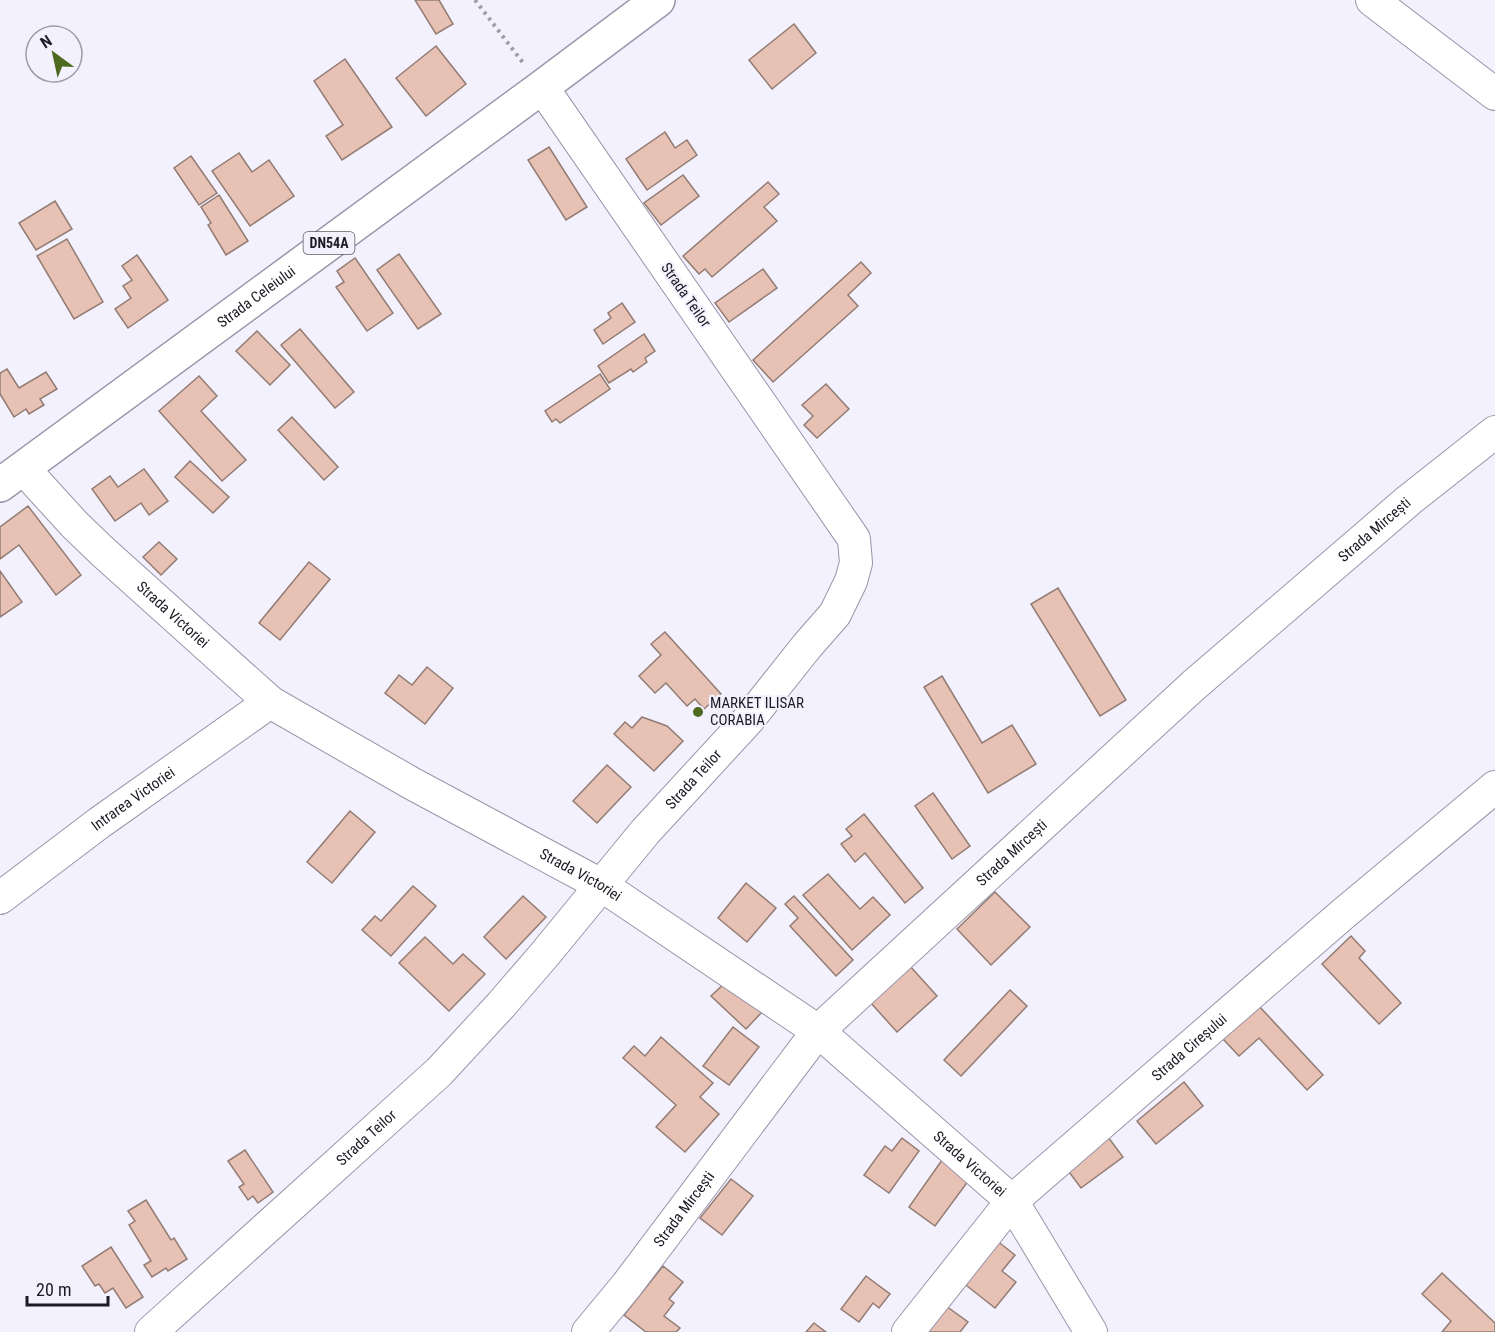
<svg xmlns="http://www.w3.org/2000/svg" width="1495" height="1332" font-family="'Roboto Condensed',sans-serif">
<rect width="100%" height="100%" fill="#f4f1fe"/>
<g fill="#e7c1b3" stroke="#927c73" stroke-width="1.5">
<polygon points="415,0 439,0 453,24 436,34"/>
<polygon points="794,24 816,53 772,89 749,60"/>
<polygon points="436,46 466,84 426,116 396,78"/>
<polygon points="345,59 392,127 342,160 326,136 343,125 314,81"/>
<polygon points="665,132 675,148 687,140 697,155 647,190 626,159"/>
<polygon points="549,147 587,207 566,220 528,160"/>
<polygon points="239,153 252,172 269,160 294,196 250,226 212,171"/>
<polygon points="191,156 217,193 199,205 174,168"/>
<polygon points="683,175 699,196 661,225 644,203"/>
<polygon points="768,182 779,194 764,207 777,221 712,277 705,269 699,274 683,256"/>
<polygon points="219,195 248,241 226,255 208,225 211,223 201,207"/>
<polygon points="55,201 72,229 36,250 19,223"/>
<polygon points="67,239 103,302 74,319 37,256"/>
<polygon points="399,254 441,314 418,329 377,270"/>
<polygon points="137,255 168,300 128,328 115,309 131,298 123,286 132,280 122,266"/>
<polygon points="355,258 393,313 367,331 336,287 344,282 337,271"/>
<polygon points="861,262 871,273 848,295 858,306 773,382 753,360"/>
<polygon points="763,269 777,288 729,322 715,303"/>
<polygon points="622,303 635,322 603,344 594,330 611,318 608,313"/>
<polygon points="300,329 354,392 335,408 281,345"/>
<polygon points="257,331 290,365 270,385 236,351"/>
<polygon points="644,334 655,351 645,358 647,362 633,372 631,369 609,383 598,366"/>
<polygon points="7,369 19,388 46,372 57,389 40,399 44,405 29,414 26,409 14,417 0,394 0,373"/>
<polygon points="600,374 610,389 560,423 556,419 552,422 545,411"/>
<polygon points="199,376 217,396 201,411 246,460 222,481 159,411"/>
<polygon points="826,384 849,409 817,438 804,425 813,416 802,405"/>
<polygon points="292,417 338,467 324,480 278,430"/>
<polygon points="190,461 229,497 213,513 175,477"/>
<polygon points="144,469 168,501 149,515 141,503 115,521 92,489 110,476 118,487"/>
<polygon points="28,506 81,575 56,595 19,545 0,559 0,527"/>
<polygon points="159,542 177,559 161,575 143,557"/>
<polygon points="309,562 330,579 280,640 259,623"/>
<polygon points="0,571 22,602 0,617"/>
<polygon points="1058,588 1126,700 1100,716 1031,604"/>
<polygon points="665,632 721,694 704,709 695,699 687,706 666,683 655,693 639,676 661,655 651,644"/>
<polygon points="427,667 453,688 425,724 385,693 399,675 412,685"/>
<polygon points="942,676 982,743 1012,725 1036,764 988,793 924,687"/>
<polygon points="642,717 667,726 683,741 654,771 614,734 625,722 632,728"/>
<polygon points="607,765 631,787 597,823 573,801"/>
<polygon points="933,793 970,846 952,859 915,806"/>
<polygon points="350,811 375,832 332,883 307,862"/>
<polygon points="864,814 923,888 905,903 865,853 855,862 841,844 852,836 846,829"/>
<polygon points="828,874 860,909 873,897 890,915 852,950 803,895"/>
<polygon points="746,883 776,908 747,942 718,918"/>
<polygon points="413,886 436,906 391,956 362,930 375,916 381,921"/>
<polygon points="995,892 1030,927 991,965 957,929"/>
<polygon points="523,896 546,917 506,959 484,937"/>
<polygon points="794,896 853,960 836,976 790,926 798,918 785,904"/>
<polygon points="1351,936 1365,951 1359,958 1401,1003 1379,1024 1322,964"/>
<polygon points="425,937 453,964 463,954 485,974 449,1011 399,963"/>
<polygon points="909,965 937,996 897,1032 870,1002"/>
<polygon points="728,980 762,1012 746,1029 711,996"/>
<polygon points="1010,990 1027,1006 961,1076 944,1060"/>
<polygon points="1259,1006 1323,1075 1307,1090 1259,1038 1239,1056 1223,1039"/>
<polygon points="733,1027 759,1047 729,1085 703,1066"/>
<polygon points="661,1037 713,1083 700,1097 719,1114 685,1152 656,1127 676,1105 623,1058 634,1046 645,1056"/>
<polygon points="1184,1082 1203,1106 1156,1144 1137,1121"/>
<polygon points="1108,1137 1123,1157 1081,1188 1066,1168"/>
<polygon points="902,1138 919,1151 889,1193 864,1175 885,1146 892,1151"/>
<polygon points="245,1150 273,1192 258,1203 253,1196 248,1200 239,1187 244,1184 228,1161"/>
<polygon points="942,1160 969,1180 935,1226 909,1207"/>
<polygon points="731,1179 753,1196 722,1235 700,1218"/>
<polygon points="146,1200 171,1240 174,1238 187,1259 168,1271 166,1268 152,1277 144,1265 151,1261 129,1225 135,1221 128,1211"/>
<polygon points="996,1240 1015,1255 1002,1271 1016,1282 995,1308 962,1282"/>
<polygon points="111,1247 143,1297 126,1308 113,1288 105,1293 99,1284 95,1286 82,1266"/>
<polygon points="663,1266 683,1282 669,1299 674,1303 664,1316 680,1328 676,1332 646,1332 624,1315"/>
<polygon points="1442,1273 1495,1323 1495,1332 1442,1332 1451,1321 1422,1294"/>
<polygon points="866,1276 890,1294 879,1308 873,1303 859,1322 841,1309"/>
<polygon points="946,1306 968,1322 960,1332 926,1332"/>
<polygon points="814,1323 826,1332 806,1332"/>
</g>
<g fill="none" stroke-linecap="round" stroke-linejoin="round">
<defs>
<g id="street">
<polyline points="1372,0 1495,94"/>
<path id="s1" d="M23,468L74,524L102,551L270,702L411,783L601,885L818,1031L1012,1201L1091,1332"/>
<path id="s2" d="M0,898L99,823L270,702"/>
<path id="s3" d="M151,1332L439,1072L501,1005L545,954L645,832L749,719L807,646L835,614L851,581L856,563L854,539L542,87"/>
<path id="s4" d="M588,1332L627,1285L818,1031L1194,685L1409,500L1495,432"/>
<path id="s5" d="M908,1332L1012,1201L1343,914L1495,787"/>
</g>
<g id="primary">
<path id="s6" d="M0,485L542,87L658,0"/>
</g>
</defs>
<use href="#street" stroke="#9a95aa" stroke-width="34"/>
<use href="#primary" stroke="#9a95aa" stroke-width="36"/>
<polyline stroke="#9e9ca7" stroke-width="4" stroke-dasharray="3 4.5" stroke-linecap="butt" points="475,0 524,64"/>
<use href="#street" stroke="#fff" stroke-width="32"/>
<use href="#primary" stroke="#fff" stroke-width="33"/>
</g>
<circle fill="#4d6a1e" stroke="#f4f1fe" stroke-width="2" cx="698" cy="712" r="6"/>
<g text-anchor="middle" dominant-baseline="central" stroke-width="4.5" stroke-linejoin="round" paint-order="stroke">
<rect fill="#f4f1fe" stroke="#5e5b65" stroke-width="1.5" x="303.5" y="232" width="51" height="22" rx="4.5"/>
<g font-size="14" font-weight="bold" fill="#1d1b23">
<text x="329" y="243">DN54A</text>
</g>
<g font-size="15" fill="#1d1b23" stroke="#f4f1fe">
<text transform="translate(686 295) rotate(55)">Strada Teilor</text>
<text stroke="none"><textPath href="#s6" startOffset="318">Strada Celeiului</textPath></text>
<text stroke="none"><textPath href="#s4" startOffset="1128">Strada Mircești</textPath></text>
<text stroke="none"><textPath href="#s1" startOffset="210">Strada Victoriei</textPath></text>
<text stroke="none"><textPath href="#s3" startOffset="776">Strada Teilor</textPath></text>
<text stroke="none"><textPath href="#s2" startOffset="166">Intrarea Victoriei</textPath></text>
<text stroke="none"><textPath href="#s4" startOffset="642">Strada Mircești</textPath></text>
<text stroke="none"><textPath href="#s1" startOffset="696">Strada Victoriei</textPath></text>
<text stroke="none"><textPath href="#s5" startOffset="402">Strada Cireșului</textPath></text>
<text stroke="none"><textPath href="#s3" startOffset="290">Strada Teilor</textPath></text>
<text stroke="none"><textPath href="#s1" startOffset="1182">Strada Victoriei</textPath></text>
<text stroke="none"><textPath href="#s4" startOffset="156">Strada Mircești</textPath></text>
</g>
<g font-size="15" fill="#1d1b23" stroke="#f4f1fe" text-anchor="start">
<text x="710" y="703">MARKET ILISAR<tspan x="710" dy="17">CORABIA</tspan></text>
</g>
</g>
<g transform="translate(54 54) rotate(327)"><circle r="28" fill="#f4f1fe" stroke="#9e9ba6" stroke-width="1.5"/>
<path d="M0-4.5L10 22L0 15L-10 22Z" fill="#4d6a1e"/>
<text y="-9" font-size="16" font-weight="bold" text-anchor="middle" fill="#1d1b23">N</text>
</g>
<path d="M27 1296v9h81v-9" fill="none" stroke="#1d1b23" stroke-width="3"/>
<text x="36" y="1296" font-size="18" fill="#1d1b23" stroke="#f4f1fe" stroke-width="4.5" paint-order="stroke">20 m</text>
</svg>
